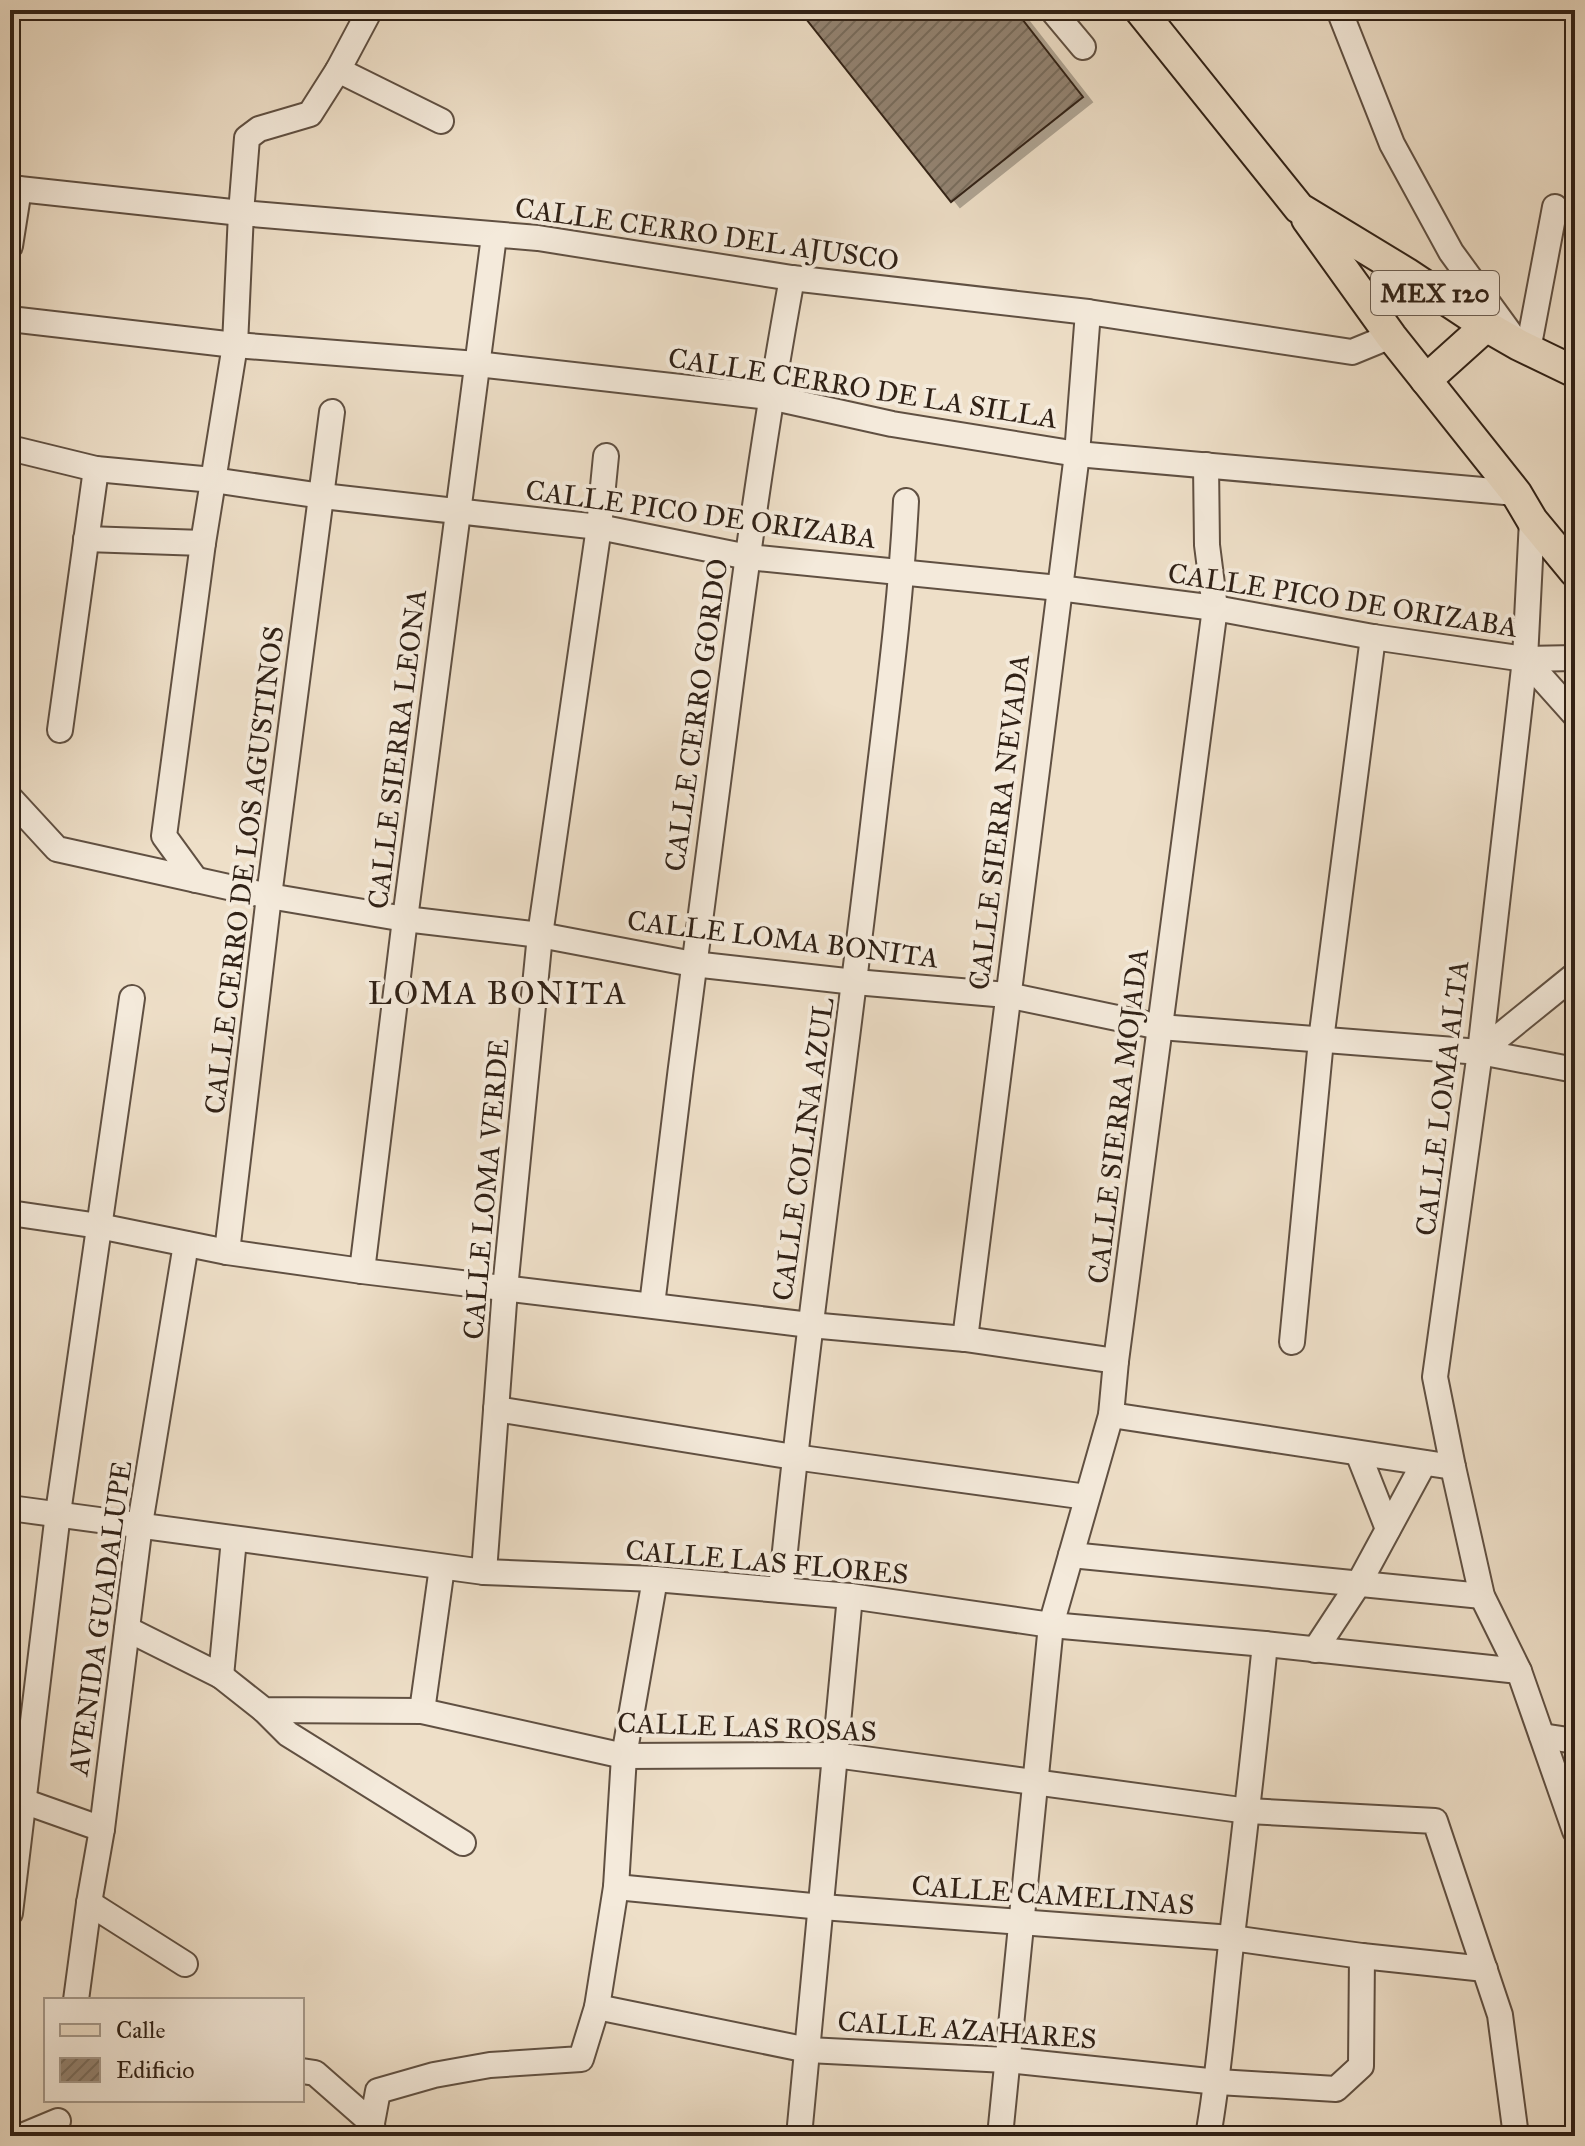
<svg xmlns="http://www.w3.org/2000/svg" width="1585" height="2146" font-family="'IM FELL Great Primer',serif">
<defs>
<pattern id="building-hatch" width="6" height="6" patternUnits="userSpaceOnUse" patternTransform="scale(2)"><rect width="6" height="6" fill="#938473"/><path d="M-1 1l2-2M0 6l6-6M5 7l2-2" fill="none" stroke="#786c5d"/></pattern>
<filter id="shadow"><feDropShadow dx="9" dy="5" stdDeviation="0" flood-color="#0004"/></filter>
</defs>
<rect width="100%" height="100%" fill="#eedfc8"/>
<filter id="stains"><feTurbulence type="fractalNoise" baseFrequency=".0025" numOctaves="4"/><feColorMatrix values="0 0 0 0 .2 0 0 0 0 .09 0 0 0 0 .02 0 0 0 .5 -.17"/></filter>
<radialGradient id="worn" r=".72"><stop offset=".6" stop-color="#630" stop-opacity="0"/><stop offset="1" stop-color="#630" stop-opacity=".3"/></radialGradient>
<polygon fill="url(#building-hatch)" stroke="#302116" stroke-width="2" filter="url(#shadow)" points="799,10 1015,10 1083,97 951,202"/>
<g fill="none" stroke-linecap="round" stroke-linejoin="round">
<defs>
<g id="minor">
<polyline points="1052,10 1083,47"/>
<polyline points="1339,10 1392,144 1451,252 1515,340"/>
<polyline points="338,70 441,121"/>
<polyline points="10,188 241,213 538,238 792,278 1088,312 1352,352 1391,336"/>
<polyline points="10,246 19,189"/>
<polyline points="10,319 235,345 477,364 770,397 892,424 1077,454 1516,493"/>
<polyline points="1528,350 1555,207"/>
<polyline points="10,448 96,469 213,480 322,496 599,527 748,557 1059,588 1215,608 1373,637 1525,659 1575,658"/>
<polyline points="1532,520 1525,659 1480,1052 1435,1377 1453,1467 1482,1596 1519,1671 1575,1831"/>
<polyline points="86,539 203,543"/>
<polyline points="1525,659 1575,715"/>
<polyline points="60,730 96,469"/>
<polyline points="10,798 57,849 269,896 405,919 540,935 693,964 855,982 1007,995 1160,1027 1480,1052 1575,1070"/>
<polyline points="196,880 164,836 203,543 235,345 241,213 247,138 259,129 310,114 338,70 370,10"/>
<polyline points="1480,1052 1575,975"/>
<polyline points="10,1213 99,1226 227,1252 362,1271 810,1325 965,1339 1116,1361"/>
<polyline points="227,1252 269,896 332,412"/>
<polyline points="362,1271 405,919 494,236"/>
<path d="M652,1305C675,1110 700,916 726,721C745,573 765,425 792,278"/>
<polyline points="965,1339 1077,454 1088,312"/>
<polyline points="1292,1342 1321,1040 1373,637"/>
<polyline points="496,1409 794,1457 1087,1497"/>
<polyline points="1111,1415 1453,1467"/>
<polyline points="1358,1453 1388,1529"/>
<polyline points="10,1508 484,1572 655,1579 781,1590 850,1596 1051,1625 1265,1644 1519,1671"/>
<polyline points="1071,1555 1482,1596"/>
<polyline points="484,1572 505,1289 540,935 599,527 606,456"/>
<path d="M781,1590C807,1328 845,1069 875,808C887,706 901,604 906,501"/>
<polyline points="127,1629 221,1676 264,1710 422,1711 624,1756 835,1755 1248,1811 1435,1821 1500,2015 1516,2136"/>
<polyline points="1315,1650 1359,1583 1424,1463"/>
<polyline points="221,1676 234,1539"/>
<polyline points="264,1710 288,1734 463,1843"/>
<polyline points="422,1711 442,1567"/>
<polyline points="1542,1736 1575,1741"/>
<polyline points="10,1799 23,1801 102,1829"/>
<polyline points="616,1887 822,1907 1232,1938 1362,1956 1485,1969"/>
<polyline points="89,1903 185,1964"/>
<polyline points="10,1913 58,1513 132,998"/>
<polyline points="76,2000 89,1903 102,1829 140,1524 186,1244"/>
<polyline points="597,2007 808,2050 1007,2060 1218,2082 1336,2089 1361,2066 1362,1956"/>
<polyline points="302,2071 315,2073 372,2123"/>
<polyline points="22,2136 58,2121"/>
<polyline points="373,2136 372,2123 378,2091 434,2075 490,2065 581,2059 597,2007 616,1887 624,1756 655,1579"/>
<polyline points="799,2136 850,1596"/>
<polyline points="1000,2136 1051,1625 1111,1415 1116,1361 1215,608 1207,545 1206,465"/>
<path d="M1208,2136C1220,2070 1224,2003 1232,1936C1244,1839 1255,1742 1265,1644"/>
</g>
<g id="major">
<polyline points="1140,10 1299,208 1406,273 1486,326 1519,345 1575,372"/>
<polyline points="1307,219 1391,336 1516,493 1532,520 1575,572"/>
<polyline points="1426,380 1486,326"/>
</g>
</defs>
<use href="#minor" stroke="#605042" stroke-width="28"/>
<use href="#major" stroke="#302116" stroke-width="34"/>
<use href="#minor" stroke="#f4eadb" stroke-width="24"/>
<use href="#major" stroke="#eedfc8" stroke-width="30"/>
</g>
<g text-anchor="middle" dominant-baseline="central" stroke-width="8" stroke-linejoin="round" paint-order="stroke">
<rect fill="#f4eadb" stroke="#6b5d51" stroke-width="2" x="1371" y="271" width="128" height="44" rx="6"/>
<g font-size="26" font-weight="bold" fill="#302116">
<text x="1435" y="293">MEX 120</text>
</g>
<g font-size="28" fill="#302116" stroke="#f4eadb">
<text transform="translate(707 234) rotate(8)">CALLE CERRO DEL AJUSCO</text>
<text transform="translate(863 388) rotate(9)">CALLE CERRO DE LA SILLA</text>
<text transform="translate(701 514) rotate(8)">CALLE PICO DE ORIZABA</text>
<text transform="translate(1343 600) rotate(9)">CALLE PICO DE ORIZABA</text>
<text transform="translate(696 715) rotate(-82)">CALLE CERRO GORDO</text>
<text transform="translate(397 749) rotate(-83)">CALLE SIERRA LEONA</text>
<text transform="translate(999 822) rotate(-83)">CALLE SIERRA NEVADA</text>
<text transform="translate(244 870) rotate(-83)">CALLE CERRO DE LOS AGUSTINOS</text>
<text transform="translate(783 939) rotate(7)">CALLE LOMA BONITA</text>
<text transform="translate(1442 1098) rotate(-83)">CALLE LOMA ALTA</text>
<text transform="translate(1118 1116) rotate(-83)">CALLE SIERRA MOJADA</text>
<text transform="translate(803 1149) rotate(-82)">CALLE COLINA AZUL</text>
<text transform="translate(486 1189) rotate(-85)">CALLE LOMA VERDE</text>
<text transform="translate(767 1562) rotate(5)">CALLE LAS FLORES</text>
<text transform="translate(100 1618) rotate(-82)">AVENIDA GUADALUPE</text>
<text transform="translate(747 1727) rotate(2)">CALLE LAS ROSAS</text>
<text transform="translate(1053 1895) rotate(4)">CALLE CAMELINAS</text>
<text transform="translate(967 2030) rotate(4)">CALLE AZAHARES</text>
</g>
<g font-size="32" letter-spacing="2" fill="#302116" stroke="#f4eadb">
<text x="498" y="993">LOMA BONITA</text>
</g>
</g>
<rect width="1585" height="2146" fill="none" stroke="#eedfc8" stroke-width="40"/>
<rect x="12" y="12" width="1561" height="2122" fill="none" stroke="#302116" stroke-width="4"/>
<rect x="20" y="20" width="1545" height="2106" fill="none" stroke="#302116" stroke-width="2"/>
<rect x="44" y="1998" width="260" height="104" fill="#f4eadb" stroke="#a69a8c" stroke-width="2"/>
<rect x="60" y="2024" width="40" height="12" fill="#eedfc8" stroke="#a69a8c" stroke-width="2"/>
<text x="116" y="2038" font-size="24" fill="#302116">Calle</text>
<rect x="60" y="2058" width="40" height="24" fill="url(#building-hatch)" stroke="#a69a8c" stroke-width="2"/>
<text x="116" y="2078" font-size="24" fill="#302116">Edificio</text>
<rect width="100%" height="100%" filter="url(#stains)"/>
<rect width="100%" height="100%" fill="url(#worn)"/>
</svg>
